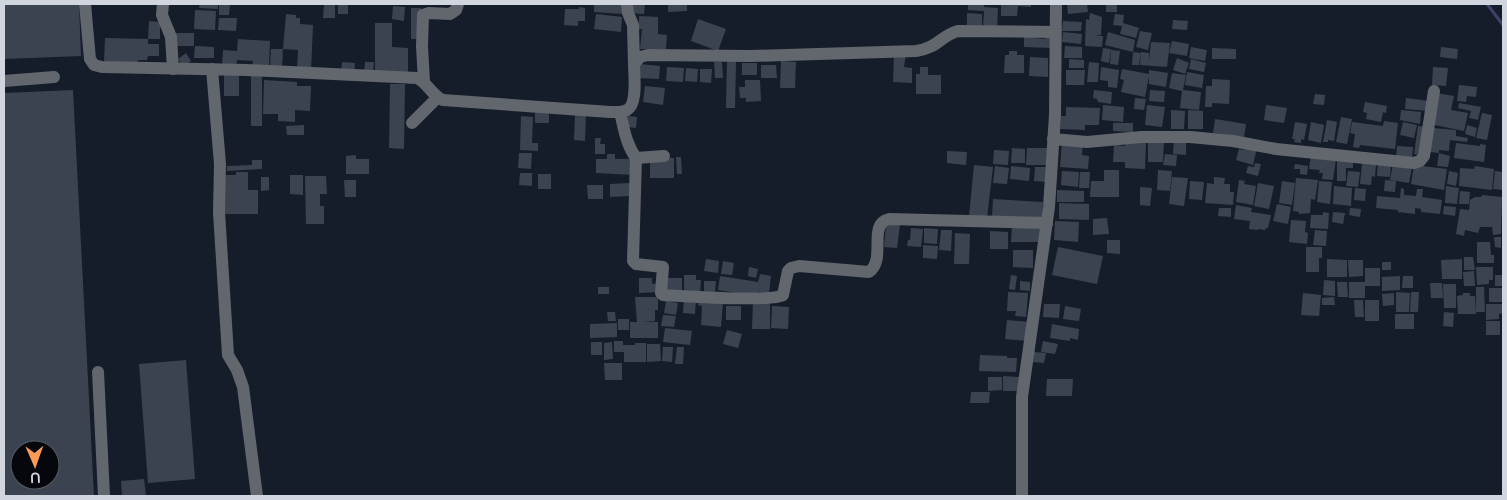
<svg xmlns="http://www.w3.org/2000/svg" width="1507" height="500" font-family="'Varela Round',sans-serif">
<rect width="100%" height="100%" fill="#161d2a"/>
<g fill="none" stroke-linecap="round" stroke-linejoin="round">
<polyline stroke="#3e4269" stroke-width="3" points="1487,4 1503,25"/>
</g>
<g fill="#3b4351" fill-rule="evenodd">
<polygon points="4,4 79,4 81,56 4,59"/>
<polygon points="200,4 218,4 218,9 199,8"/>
<polygon points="219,4 230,4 229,15 219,15"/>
<polygon points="324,4 335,4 335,18 323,18"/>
<rect x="338" y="4" width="10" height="10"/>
<polygon points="594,4 623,4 622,14 594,12"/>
<polygon points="631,4 645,4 644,14 630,13"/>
<polygon points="668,4 687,4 687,11 668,12"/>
<polygon points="968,4 984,4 984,7 998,8 997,29 983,28 984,11 968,10"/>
<polygon points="1001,4 1031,4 1031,7 1018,6 1017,16 1001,16"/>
<polygon points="1067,4 1087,4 1088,12 1068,14"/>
<rect x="1106" y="4" width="11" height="8"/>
<polygon points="393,6 405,7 404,21 392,19"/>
<polygon points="579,7 585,8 585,21 578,21 578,26 564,25 565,9 579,9"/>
<polygon points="411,8 421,8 420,39 411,39"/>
<polygon points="195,10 216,11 215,30 194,29"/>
<polygon points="967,13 982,14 982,27 967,27"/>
<polygon points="1090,13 1102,17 1101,35 1095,36 1103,36 1102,47 1085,46 1086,19 1089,20"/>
<polygon points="286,14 296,15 296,18 300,18 300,24 313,25 311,71 297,70 298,50 283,49"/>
<polygon points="596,14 622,17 621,32 594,29"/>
<polygon points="1115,14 1124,15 1123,23 1139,28 1136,38 1120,34 1122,26 1113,25"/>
<polygon points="639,16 658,17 658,34 667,35 666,49 640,49 642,29 639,29"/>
<polygon points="219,18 237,18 236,31 218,30"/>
<polygon points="698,19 726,29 718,51 691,41"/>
<polygon points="1173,20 1188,21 1187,30 1172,29"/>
<polygon points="149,21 160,22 160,39 148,39"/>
<polygon points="1063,21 1082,22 1081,31 1062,31"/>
<polygon points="375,23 392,23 392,47 408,48 408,74 375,74"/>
<polygon points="1140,31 1152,33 1148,50 1136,47"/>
<polygon points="1063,32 1082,34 1081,44 1062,42"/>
<polygon points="1108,32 1135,40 1133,52 1105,45"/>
<rect x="173" y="33" width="21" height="13"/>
<polygon points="1024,36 1035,36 1035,38 1045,39 1045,36 1051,36 1053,48 1024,47"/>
<polygon points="105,38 148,39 148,44 159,44 159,56 148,56 147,60 138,60 138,63 104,62"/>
<polygon points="238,39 270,41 269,67 252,66 253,61 237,60 236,66 222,65 223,50 237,51"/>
<polygon points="1172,41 1189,44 1187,56 1169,53"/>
<polygon points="1151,42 1170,43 1167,67 1140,65 1141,52 1149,53 1149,61"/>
<polygon points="195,46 214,47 214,58 194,58"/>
<polygon points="1065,46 1082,47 1082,58 1064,58"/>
<polygon points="1191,47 1207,50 1205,61 1189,58"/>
<polygon points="1441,47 1458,49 1457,59 1440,57"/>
<polygon points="1103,48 1111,49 1109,63 1101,61"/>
<polygon points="1212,48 1236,49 1236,59 1212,59"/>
<polygon points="271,49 283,49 282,67 270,67"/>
<polygon points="1111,50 1120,51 1118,65 1110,64"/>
<polygon points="1009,51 1017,51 1017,55 1024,55 1024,73 1004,73 1005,55 1009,55"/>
<polygon points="1133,52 1141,53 1139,65 1132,65"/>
<polygon points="186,53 191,61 183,66 178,59"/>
<polygon points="894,53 906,54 904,67 912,68 912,83 893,82"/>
<polygon points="1030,57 1048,58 1048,77 1029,76"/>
<polygon points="1177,58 1189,63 1185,74 1173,70"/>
<polygon points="1069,59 1084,60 1084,68 1069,68"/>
<polygon points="1191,59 1206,63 1204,72 1189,69"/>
<polygon points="727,60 736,61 735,108 726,108"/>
<polygon points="781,61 796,62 795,88 780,88"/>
<polygon points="342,62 355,63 354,74 341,73"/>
<polygon points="365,62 374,62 373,75 364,74"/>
<polygon points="714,62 722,62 723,78 715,78"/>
<polygon points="1089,62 1099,63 1098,82 1087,82"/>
<rect x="742" y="63" width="15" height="12"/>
<polygon points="639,64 660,66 659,79 638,78"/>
<polygon points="761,65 776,65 777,78 761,78"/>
<polygon points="667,67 684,68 683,82 666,81"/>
<polygon points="920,67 928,67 928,75 941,75 941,94 916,94 916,74 920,74"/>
<polygon points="1101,67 1119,70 1117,88 1108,87 1108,81 1100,80"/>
<polygon points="1433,67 1448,68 1446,86 1432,85"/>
<polygon points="686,68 698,69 697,82 685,81"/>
<polygon points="700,69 712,69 711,83 700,82"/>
<polygon points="1122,69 1149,74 1149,70 1168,73 1166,87 1149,84 1149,76 1145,97 1121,92 1124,80 1120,79"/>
<polygon points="1066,70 1085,70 1084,85 1066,85"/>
<polygon points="1187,72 1204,75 1202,88 1185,85"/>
<rect x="224" y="73" width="15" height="23"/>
<polygon points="1172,73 1186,75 1183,90 1201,92 1199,110 1180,108 1182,91 1169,88"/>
<rect x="251" y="75" width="11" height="51"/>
<polygon points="1212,79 1230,80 1229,104 1212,103 1212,107 1205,107 1206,86 1212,86"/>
<polygon points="264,80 297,82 297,86 311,86 310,111 295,110 295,122 278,121 278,114 263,114"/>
<polygon points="745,80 760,80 761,101 746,102 746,98 740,98 739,87 745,87"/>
<polygon points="390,84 405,84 404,149 389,148"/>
<polygon points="1459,85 1477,87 1476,97 1467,96 1466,102 1457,101"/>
<polygon points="645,86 665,88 663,105 643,102"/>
<path d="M73,90L94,496H4V93ZM20,450H50V480H20Z"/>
<polygon points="1094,90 1112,92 1111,104 1098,102 1097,99 1093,98"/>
<polygon points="1150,90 1165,91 1164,102 1149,101"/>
<polygon points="1436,93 1454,96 1451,110 1468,113 1464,131 1430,124"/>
<polygon points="1315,94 1325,95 1324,105 1313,104"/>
<polygon points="1135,98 1146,99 1144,110 1134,109"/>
<polygon points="1406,98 1429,101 1428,111 1405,109"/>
<polygon points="1365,102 1387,106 1386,113 1383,112 1381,122 1366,119 1367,113 1363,112"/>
<polygon points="1459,103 1481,107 1478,120 1469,118 1471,111 1458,108"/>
<polygon points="1103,105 1124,107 1123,122 1102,120"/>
<polygon points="1147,105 1165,107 1162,127 1145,125"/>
<polygon points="1266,105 1287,108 1284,123 1264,120"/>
<polygon points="1066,107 1100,108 1099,125 1085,125 1085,130 1060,129 1061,116 1066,116"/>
<polygon points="1171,110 1185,111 1184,129 1171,129"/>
<polygon points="1188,110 1203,111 1203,129 1188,129"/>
<polygon points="1401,110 1421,112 1420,124 1400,120"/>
<rect x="535" y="112" width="14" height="11"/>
<polygon points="1482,113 1492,115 1487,140 1476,138"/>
<polygon points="575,114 586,115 585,141 574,140"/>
<polygon points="521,116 533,117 532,143 538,143 538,151 520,150"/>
<polygon points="628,116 637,117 636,128 627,127"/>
<polygon points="1341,117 1352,119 1347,144 1336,142"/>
<polygon points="1215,119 1246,124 1244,137 1213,133"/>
<polygon points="1327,120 1337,122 1334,141 1328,140 1328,142 1323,142"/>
<polygon points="1384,121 1398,123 1395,149 1360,145 1359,148 1353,147 1355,134 1350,133 1352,122 1383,126"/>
<polygon points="1295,122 1307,124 1304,140 1301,139 1301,143 1294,142 1295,139 1292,139"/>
<polygon points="1311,122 1324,125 1321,143 1308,140"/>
<polygon points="1403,122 1417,125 1414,138 1400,135"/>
<polygon points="1113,123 1133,123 1133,132 1113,131"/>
<polygon points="304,125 304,135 287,135 286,126"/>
<polygon points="1467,125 1477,128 1475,137 1465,134"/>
<polygon points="1418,126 1427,127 1423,156 1414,154"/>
<polygon points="1433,128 1456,130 1456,136 1468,138 1467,142 1450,140 1449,151 1439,150 1439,153 1430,152"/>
<polygon points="595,138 601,138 600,144 605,144 605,154 595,154"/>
<polygon points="1174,139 1186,140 1186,155 1173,154"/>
<polygon points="1062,141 1083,143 1082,155 1089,156 1088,169 1060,167"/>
<polygon points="1126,141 1146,142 1145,169 1125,168 1125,162 1113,162 1114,145 1125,146"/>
<polygon points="1148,142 1164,142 1163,162 1148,162"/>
<polygon points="1456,143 1480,146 1480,144 1486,145 1484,162 1454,158"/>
<polygon points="1245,145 1257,148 1253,165 1236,160 1239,149 1244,150"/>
<polygon points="1397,146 1413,147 1412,159 1396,158"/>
<polygon points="1012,148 1025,149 1025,163 1011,163"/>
<polygon points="1027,148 1048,148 1047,165 1026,165"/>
<polygon points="994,150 1009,151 1008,165 993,164"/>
<polygon points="947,151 967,152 966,165 947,163"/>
<polygon points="519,153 532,153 531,169 518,168"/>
<polygon points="1439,153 1450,156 1448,167 1437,166"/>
<polygon points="607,154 615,154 615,159 634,159 634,175 596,173 596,159 607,159"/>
<polygon points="1165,154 1177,155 1176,166 1163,165"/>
<polygon points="356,155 356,159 369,159 369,174 346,174 346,156"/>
<polygon points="1311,155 1336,159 1333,180 1322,179 1323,173 1319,173 1320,170 1309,169"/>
<polygon points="676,157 681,157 682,174 677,174"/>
<polygon points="664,158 674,158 674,178 650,178 650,162"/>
<polygon points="1337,159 1353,160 1353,168 1346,168 1346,181 1337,181"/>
<polygon points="252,160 262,160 262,169 227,171 227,166 252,165"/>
<polygon points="1378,162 1391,164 1390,177 1377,176"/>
<polygon points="1255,163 1261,164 1258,176 1246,173 1248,166 1254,167"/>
<polygon points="1362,163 1376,164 1375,177 1372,176 1371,185 1360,184"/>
<polygon points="1295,164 1308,166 1307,175 1300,174 1300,169 1294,169"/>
<polygon points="1393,164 1412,167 1409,183 1390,180"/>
<polygon points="974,165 993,167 987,218 969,216"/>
<polygon points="1414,165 1447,169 1444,190 1411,184"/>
<polygon points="995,166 1009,168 1007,184 993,183"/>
<polygon points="1011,166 1030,168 1029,181 1010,179"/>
<polygon points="1475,166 1494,169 1492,190 1459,186 1460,168 1474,169"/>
<polygon points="1035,167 1047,167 1047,182 1034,181"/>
<polygon points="1104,170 1119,170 1119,197 1090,197 1091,181 1104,181"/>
<polygon points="1158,170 1172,171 1170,191 1157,190"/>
<polygon points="1062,171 1079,172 1078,187 1061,185"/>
<polygon points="1348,171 1360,172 1358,187 1346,186"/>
<polygon points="1449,171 1458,173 1456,186 1447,184"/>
<polygon points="1495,171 1503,172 1503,190 1493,189"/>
<polygon points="236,172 248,172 248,190 258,190 258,214 225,214 225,175 236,175"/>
<polygon points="1080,172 1090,172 1089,188 1079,188"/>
<polygon points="520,173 532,173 532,186 519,185"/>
<rect x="538" y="174" width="13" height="15"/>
<polygon points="290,175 303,175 303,195 290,194"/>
<polygon points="305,176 326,176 327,194 320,194 320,206 324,206 324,224 306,224"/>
<polygon points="261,177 269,177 269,190 261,191"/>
<polygon points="1172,177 1188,178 1184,206 1169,204"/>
<polygon points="1214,177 1225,178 1224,184 1230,184 1230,192 1234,192 1233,205 1205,203 1207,183 1214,184"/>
<polygon points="1296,178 1318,180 1315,200 1311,199 1310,213 1299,214 1299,212 1293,211"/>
<polygon points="344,180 356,180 356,197 345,197"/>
<polygon points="1239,180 1245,181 1244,184 1256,186 1253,205 1236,202"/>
<polygon points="1385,180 1396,181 1395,192 1384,191"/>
<polygon points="1190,181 1204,182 1202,200 1189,199"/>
<polygon points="1282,181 1295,183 1292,205 1279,203"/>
<polygon points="1319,181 1332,182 1330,204 1317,202"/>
<polygon points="630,183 630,196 610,197 610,184"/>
<polygon points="1258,183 1274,186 1269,209 1254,206"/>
<polygon points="587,185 603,185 603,199 588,199"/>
<polygon points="1334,186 1352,188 1351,206 1333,204"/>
<polygon points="1446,186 1459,188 1457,204 1445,203"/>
<polygon points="1140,187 1152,188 1150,206 1140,205"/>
<polygon points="1355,188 1366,189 1365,201 1354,200"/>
<polygon points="1401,188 1404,189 1404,195 1416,196 1417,189 1423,189 1422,197 1442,200 1440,214 1421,212 1421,209 1415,208 1415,214 1398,212 1398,210 1376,208 1377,196 1400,198"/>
<polygon points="1057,190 1084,191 1084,202 1057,202"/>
<polygon points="1460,191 1470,192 1469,204 1459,204"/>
<polygon points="1482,195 1502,197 1501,234 1493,235 1492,227 1480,227 1478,233 1465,230 1464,236 1456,234 1460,209 1469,210 1470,200 1475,197 1481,197"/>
<polygon points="993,199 1043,202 1042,220 992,217"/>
<polygon points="1059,203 1089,204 1089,220 1059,219"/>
<polygon points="1277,204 1291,207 1288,224 1273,221"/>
<polygon points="1236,205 1252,208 1251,212 1271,215 1268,228 1266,228 1265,230 1259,229 1258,230 1249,229 1250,221 1234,219"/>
<polygon points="1444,206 1456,207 1455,216 1443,214"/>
<polygon points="1219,208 1231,208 1231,217 1218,216"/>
<polygon points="1350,208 1361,209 1360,217 1349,215"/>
<polygon points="1323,212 1329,213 1328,229 1310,228 1311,215 1323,215"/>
<polygon points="1333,212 1345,213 1343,224 1332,222"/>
<polygon points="1107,218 1109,234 1093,235 1093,219"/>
<polygon points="1291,220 1306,221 1305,232 1308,233 1307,244 1289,242"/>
<polygon points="1055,221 1079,222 1078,242 1054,240"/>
<polygon points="886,224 900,225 897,248 884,247"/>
<polygon points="1012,227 1041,228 1040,242 1011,242"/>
<polygon points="911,228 923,229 921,247 907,246 908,240 910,240"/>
<polygon points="924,228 938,229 937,244 924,243"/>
<polygon points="941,230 952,230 951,251 939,250"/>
<polygon points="1315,230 1327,231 1326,246 1313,245"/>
<polygon points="990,231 1008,232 1008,249 990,249"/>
<polygon points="955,233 970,234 969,264 954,264"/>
<polygon points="1494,237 1501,237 1501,248 1495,247"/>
<polygon points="1107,240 1120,240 1120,254 1107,253"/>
<polygon points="1477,242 1490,242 1491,255 1494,255 1494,263 1477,263"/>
<polygon points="923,245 938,246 937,259 923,258"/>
<polygon points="1058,247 1103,256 1097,284 1052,275"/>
<polygon points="1306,247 1322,247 1322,258 1319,258 1319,272 1306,272"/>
<polygon points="1013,250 1033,250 1033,268 1013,267"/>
<polygon points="1464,257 1473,257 1475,270 1464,270"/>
<polygon points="706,259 719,261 718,273 704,271"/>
<polygon points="1327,259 1347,260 1347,277 1327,277"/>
<polygon points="1462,259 1462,279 1442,279 1441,260"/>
<polygon points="1348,260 1363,260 1363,276 1349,277"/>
<polygon points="723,261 734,263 732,275 721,274"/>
<rect x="1382" y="262" width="9" height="8"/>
<polygon points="749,267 758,269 756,278 748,276"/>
<polygon points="1476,267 1493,267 1493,280 1489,280 1489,284 1477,285"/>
<polygon points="1365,268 1380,268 1380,286 1365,286 1365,298 1349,298 1349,282 1365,282"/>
<polygon points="1474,271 1475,286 1464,286 1463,272"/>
<polygon points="760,274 771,276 769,293 758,292 757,296 718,290 720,276 758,282"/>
<polygon points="684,275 696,275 696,280 701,280 700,293 684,293"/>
<polygon points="1011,275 1017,276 1015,290 1009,289"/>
<rect x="1495" y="275" width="8" height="11"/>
<polygon points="1400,276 1400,290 1382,291 1382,277"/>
<polygon points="1403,276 1413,276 1413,288 1402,288"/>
<polygon points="639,278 652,278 652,284 660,283 661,292 639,293"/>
<rect x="664" y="278" width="18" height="15"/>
<polygon points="1324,280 1335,281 1335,296 1323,295"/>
<polygon points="704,281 716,281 715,293 704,292"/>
<polygon points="1020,281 1030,282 1030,291 1020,290"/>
<polygon points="1337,282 1347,282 1348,297 1338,297"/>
<polygon points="1430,283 1442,283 1443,298 1431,298"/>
<polygon points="1443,284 1456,284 1456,308 1444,308"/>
<rect x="598" y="287" width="11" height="7"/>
<polygon points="1476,287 1484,287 1485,312 1476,312"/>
<rect x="1489" y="288" width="14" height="14"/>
<polygon points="1008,292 1028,293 1026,317 1015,316 1016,311 1007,311"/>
<polygon points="1396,292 1410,293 1409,312 1396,312"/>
<polygon points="1411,292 1419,292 1418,312 1410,312"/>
<polygon points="1303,293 1321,295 1319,316 1301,315"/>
<polygon points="1394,293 1394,305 1383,306 1382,294"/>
<polygon points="1463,293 1470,293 1470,296 1475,296 1476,314 1458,314 1457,296 1463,295"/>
<polygon points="635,297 658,297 658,310 655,310 655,321 643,322 658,322 658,338 630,338 630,322 637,322"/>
<polygon points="1334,297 1335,305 1322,305 1322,298"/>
<polygon points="684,298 696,299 695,314 683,313"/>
<polygon points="699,298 723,303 721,327 701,325 702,306 698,305"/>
<polygon points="1354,300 1363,300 1364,317 1355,317"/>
<rect x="1365" y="300" width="14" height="21"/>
<polygon points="666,301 678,303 676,315 664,313"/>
<polygon points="753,301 770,302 770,329 752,329"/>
<polygon points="1044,304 1060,304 1059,318 1043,317"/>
<polygon points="1486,304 1503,304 1503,313 1499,314 1499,319 1486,320"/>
<rect x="726" y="306" width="15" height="14"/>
<polygon points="772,306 789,307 788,329 771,328"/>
<polygon points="1065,306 1081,309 1079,321 1063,319"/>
<polygon points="607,312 615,312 616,321 608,321"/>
<polygon points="1444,312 1454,313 1453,327 1443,326"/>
<rect x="1395" y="314" width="19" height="15"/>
<polygon points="663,315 676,316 674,327 661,326"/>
<rect x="618" y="319" width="11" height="11"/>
<polygon points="1007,320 1029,322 1027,341 1005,339"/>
<rect x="1486" y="321" width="14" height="14"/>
<polygon points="617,323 617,337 590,338 590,324"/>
<polygon points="1052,324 1079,329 1078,340 1070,338 1070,341 1050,338"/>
<polygon points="665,328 692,331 690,345 663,342"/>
<polygon points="727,330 742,334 738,348 723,344"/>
<polygon points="614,341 623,341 623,345 635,345 635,343 646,343 646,362 624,362 624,352 614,352"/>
<polygon points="1043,341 1058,344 1055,354 1041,352"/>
<rect x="591" y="342" width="11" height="13"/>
<polygon points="612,342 613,359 604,360 604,343"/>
<polygon points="647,344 660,344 661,361 647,362"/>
<polygon points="663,347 673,347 672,362 662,361"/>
<polygon points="677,347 684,347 683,364 675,364"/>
<polygon points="1034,352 1046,353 1044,363 1033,362"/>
<polygon points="980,355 1007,356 1007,358 1017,358 1016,372 979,371"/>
<polygon points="186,360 195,479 148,483 139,364"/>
<polygon points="604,363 622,363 622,380 605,380"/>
<polygon points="1003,376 1020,377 1020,391 1003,391"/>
<polygon points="988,377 1002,377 1002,390 988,391"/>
<polygon points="1047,379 1073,379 1072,396 1046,396"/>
<polygon points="971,392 990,392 989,403 970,403"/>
<polygon points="144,479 146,496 122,496 121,481"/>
</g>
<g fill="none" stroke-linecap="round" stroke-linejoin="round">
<g stroke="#62666d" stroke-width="12">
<path d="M85,4L90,59L94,65L102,67L247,70L417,78C428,83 432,96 443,100L610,112C615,112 622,113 627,110C638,104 634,75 634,64L640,57L648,55L751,56L916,51C938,48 940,36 958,31L1055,32"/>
<polyline points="163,4 162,15 171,37 173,69"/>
<polyline points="627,4 628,13 633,25 634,64"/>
<polyline points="212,69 220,164 219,212 228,355 237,370 243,387 257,496"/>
<polyline points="4,81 54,77"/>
<polyline points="424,82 422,46 423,15 429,13 450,14 456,10 458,4"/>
<path d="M620,112C624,129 626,144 636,158L664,156"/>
<polyline points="412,123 437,98"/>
<polyline points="1053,139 1087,142 1141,137 1190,137 1233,141 1276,149 1414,163 1420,161 1424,156 1434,91"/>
<path d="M636,158L633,261L636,264L663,267L661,293L663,295C682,296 773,302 783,295L788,271L791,268L799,266L869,272C887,259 867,224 889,219L1047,223"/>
<polyline points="98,372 104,496"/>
<polyline points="1022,496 1022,397 1049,207 1055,115 1056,4"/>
</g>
</g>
<rect width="1507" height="500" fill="none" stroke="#d0d5de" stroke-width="10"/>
<g transform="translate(35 465) rotate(178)"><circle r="24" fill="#05070c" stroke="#565960"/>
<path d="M0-4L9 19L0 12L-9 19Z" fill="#ff9b59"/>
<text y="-8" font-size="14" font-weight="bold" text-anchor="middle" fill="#d0d5de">U</text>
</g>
</svg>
